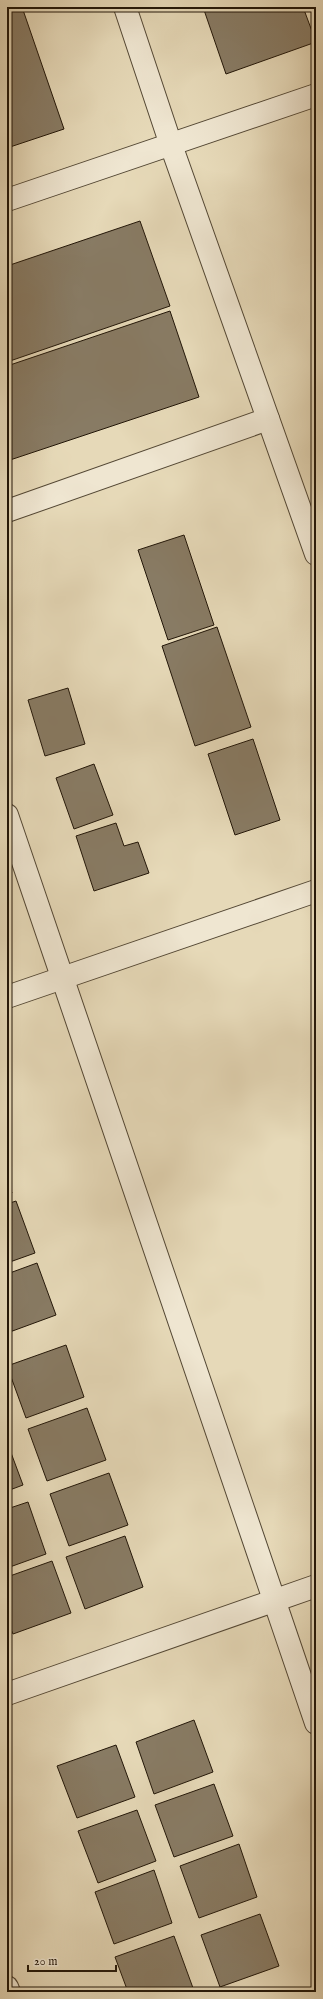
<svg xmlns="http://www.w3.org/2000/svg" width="323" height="1999" font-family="'IM FELL English',serif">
<rect width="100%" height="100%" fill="#e6d9b8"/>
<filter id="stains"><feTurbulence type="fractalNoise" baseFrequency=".005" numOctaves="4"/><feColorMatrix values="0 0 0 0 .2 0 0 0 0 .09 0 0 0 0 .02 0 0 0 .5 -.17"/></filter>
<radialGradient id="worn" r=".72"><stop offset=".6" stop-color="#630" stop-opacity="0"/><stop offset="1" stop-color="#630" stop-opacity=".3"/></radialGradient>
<g fill="#887b64" stroke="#221608">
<polygon points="7,7 22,7 64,129 7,148"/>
<polygon points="203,7 303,7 316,42 226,74"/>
<polygon points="140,221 170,306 7,362 7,266"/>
<polygon points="170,311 199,397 7,461 7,366"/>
<polygon points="184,535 214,625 168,640 138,550"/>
<polygon points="217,627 251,727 195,746 162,646"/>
<polygon points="68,688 85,744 45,756 28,700"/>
<polygon points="253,739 280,820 235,835 208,754"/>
<polygon points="94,764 113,815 74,829 56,778"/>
<polygon points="116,823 124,846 138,842 149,873 94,891 76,836"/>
<polygon points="7,1180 12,1193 7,1195"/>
<polygon points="16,1201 35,1253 7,1263 7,1204"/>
<polygon points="37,1263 56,1315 7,1333 7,1274"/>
<polygon points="66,1345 84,1397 26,1418 7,1366"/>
<polygon points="87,1408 106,1460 47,1481 28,1429"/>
<polygon points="7,1442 23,1485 7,1491"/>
<polygon points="109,1473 128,1525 69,1546 50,1494"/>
<polygon points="28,1502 46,1554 7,1568 7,1509"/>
<polygon points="125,1536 143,1587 85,1609 66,1557"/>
<polygon points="52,1561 71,1613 13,1634 7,1620 7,1577"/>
<polygon points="194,1720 213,1772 154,1794 136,1742"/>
<polygon points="116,1745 135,1797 77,1818 57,1766"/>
<polygon points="214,1784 233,1836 174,1857 155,1805"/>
<polygon points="137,1810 156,1861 98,1883 78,1831"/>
<polygon points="239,1844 257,1897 199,1918 180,1866"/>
<polygon points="154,1870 172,1923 114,1944 95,1892"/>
<polygon points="260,1914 279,1966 220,1987 201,1935"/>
<polygon points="174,1936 193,1988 181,1992 128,1992 115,1957"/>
</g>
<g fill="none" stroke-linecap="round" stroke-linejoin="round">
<defs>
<g id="minor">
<polyline points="125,7 171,145 316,554"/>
<polyline points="7,200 316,95"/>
<polyline points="7,511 268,419"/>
<polyline points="7,815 316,1723"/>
<polyline points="7,997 316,891"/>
<polyline points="7,1694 316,1586"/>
<polyline points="7,1987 9,1992"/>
</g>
</defs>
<use href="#minor" stroke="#534734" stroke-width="24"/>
<use href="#minor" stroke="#efe6d1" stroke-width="22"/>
</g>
<rect width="323" height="1999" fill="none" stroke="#e6d9b8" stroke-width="24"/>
<rect x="8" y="8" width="307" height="1983" fill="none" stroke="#221608" stroke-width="2"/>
<rect x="12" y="12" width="299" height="1975" fill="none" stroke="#221608"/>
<path d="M28 1965v6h88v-6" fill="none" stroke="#221608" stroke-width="2"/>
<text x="34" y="1965" font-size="12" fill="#221608" stroke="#efe6d1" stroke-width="3" paint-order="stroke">20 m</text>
<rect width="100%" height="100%" filter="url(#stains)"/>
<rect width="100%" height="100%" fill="url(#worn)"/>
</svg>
